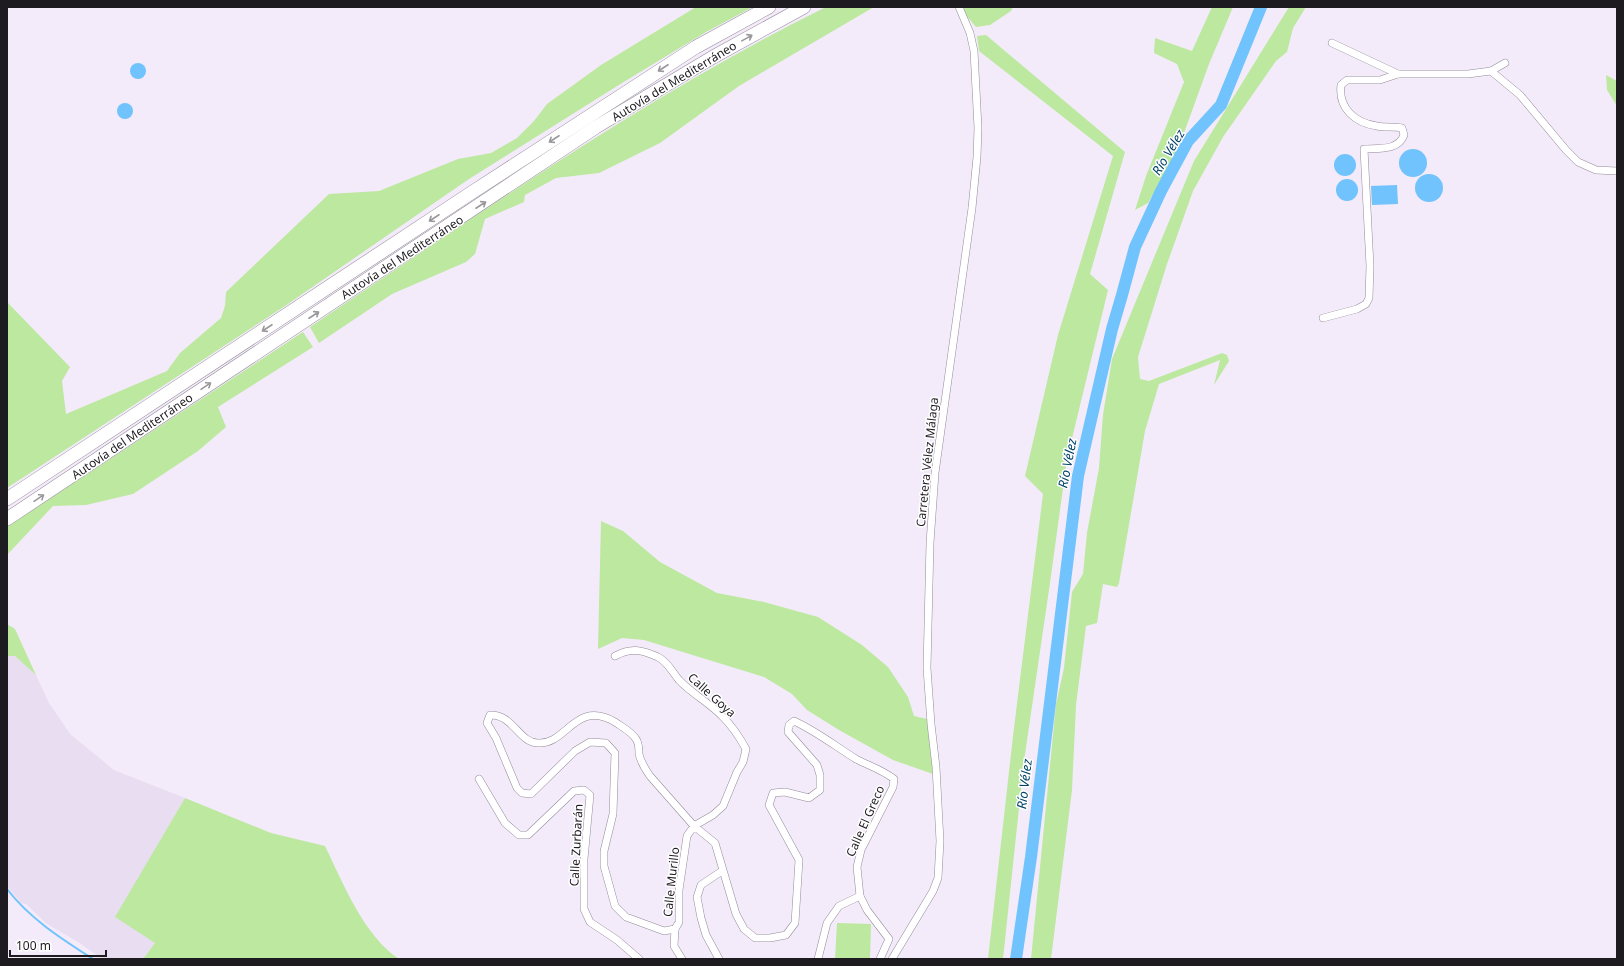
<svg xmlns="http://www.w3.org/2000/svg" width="1624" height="966" font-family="'Noto Sans',sans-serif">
<rect width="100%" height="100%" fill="#f4ebfa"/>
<polygon fill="#e9ddf2" points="7,656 15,656 36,675 49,703 70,734 114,770 185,798 116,917 155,943 143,959 102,959 78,942 47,924 26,904 21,903 7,886"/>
<g fill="#bce89f">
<polygon points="696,7 753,7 706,32 622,83 469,179 285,306 7,488 7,302 70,367 62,381 66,414 167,371 180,353 221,318 225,306 226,292 329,194 379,191 458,159 491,153 517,138 534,121 547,104 601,65"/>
<path d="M826,7H874L739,86L660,143L599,173L556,178L525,195L524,202L485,219L475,254L466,262L392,294L319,343L310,327C478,215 644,97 826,7Z"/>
<polygon points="963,7 1013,7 1011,11 990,25 976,27 965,14"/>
<polygon points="1212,7 1233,7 1209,64 1177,152 1148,203 1135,210 1146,176 1184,82 1177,64 1154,53 1155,38 1192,51"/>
<polygon points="1289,7 1306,7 1293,28 1287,52 1276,61 1223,137 1193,191 1167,264 1138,357 1140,379 1149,381 1222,353 1227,355 1229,361 1214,385 1220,360 1159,384 1145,431 1119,583 1117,587 1103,584 1097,623 1086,626 1076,705 1072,790 1051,959 1031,959 1056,704 1064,668 1072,592 1083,574 1087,533 1099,468 1103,415 1112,359 1194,161"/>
<polygon points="986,35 1125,152 1090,274 1108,290 1067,459 1050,583 1024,761 1003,959 988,959 1013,736 1043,494 1025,476 1058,335 1113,156 979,51 977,36"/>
<polygon points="1606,75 1617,81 1617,106 1607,90"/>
<polygon points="303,332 313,347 218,407 226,427 198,451 133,494 86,505 53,506 7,555 7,527"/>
<polygon points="601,521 623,531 660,562 717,593 764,602 818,617 862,645 888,667 908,697 914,716 927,719 933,774 893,760 839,730 807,710 792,694 764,677 644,640 622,638 598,649"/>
<polygon points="7,624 15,629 36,675 15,656 7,656"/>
<path d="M185,798L271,833L325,846C343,883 364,936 399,959H143L155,943L115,917Z"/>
<polygon points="837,923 871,924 870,959 835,959"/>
</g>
<g fill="#70c3fc">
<circle cx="138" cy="71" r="8"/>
<circle cx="125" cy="111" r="8"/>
<circle cx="1413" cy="163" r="14"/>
<circle cx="1345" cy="165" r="11"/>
<circle cx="1429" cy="188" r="14"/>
<circle cx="1347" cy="190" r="11"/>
<polygon points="1397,185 1398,204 1372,205 1371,186"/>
</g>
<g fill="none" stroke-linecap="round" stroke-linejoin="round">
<path stroke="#70c3fc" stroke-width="2" d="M7,889C30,919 62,939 93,959"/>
<polyline stroke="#70c3fc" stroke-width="12" points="1016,959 1031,857 1078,476 1112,329 1122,295 1135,247 1161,191 1188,141 1221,105 1261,7"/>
<defs>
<g id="street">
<polyline points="1332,43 1398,74 1468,74 1491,71 1505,63"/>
<polyline points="1491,71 1520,95 1566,150 1578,162 1596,170 1617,171"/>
<path d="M1323,318L1357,309L1366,304L1369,298L1370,266L1364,149C1379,148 1398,151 1404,135L1402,128C1394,126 1385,128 1377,126C1355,123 1338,108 1341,85L1347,80H1380L1398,74"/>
<path d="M615,656C631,647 642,650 658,657C668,662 672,672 679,680C692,694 710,703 723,717C732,726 740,738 746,749L743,762L737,772L723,806L713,815L694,826L687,836L679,890V922L675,929L664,931L626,917L615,906L604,866V851L613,814L615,753L606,743L590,742L575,751L531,794L522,793L517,788L496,738L487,723L490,715C513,714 519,743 538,743C567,745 575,699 615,722C622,727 632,732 636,739C639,743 639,750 639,754C641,763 645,769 650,776L694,826L715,843L736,914L744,929L755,938H770L786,935L795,923L799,860L769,805L773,793L785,792L809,798L820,790V775L817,765L788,732L789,725L794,721C816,731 835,746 856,759C869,766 881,769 894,779L893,787L861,850L857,867L860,896L867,910L889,939L880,959"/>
<polyline points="479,779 505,823 519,835 528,835 574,791 584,790 590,795 584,859 584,909 590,922 617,940 639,959"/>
<polyline points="675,929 674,946 682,959"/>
<polyline points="719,959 706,935 701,918 697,897 701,885 722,871"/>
<polyline points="818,959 827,923 839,906 860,896"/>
<polyline points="892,959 933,891 938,878 940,841 936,767 931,724 927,668 930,543 935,473 972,208 977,157 978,128 974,51 970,33 959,7"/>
</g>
<g id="highway">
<polyline points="7,499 471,193 696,47 769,7"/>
<polyline points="7,519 596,127 713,57 804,7"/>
</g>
</defs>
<use href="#street" stroke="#938b98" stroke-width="8"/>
<use href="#highway" stroke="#938b98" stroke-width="14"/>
<use href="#street" stroke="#fff" stroke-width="7"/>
<use href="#highway" stroke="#fff" stroke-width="13"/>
</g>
<defs><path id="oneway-shaft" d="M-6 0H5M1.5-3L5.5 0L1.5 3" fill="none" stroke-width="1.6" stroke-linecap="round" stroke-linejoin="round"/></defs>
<g stroke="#9a989b">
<use href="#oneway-shaft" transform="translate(747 38) rotate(-29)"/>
<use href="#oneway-shaft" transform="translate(663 68) rotate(147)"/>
<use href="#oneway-shaft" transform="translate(554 139) rotate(147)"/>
<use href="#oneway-shaft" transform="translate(481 205) rotate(-33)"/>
<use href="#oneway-shaft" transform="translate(434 218) rotate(147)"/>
<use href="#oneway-shaft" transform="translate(314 315) rotate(-33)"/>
<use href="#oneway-shaft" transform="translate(267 328) rotate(147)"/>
<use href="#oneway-shaft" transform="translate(206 386) rotate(-34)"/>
<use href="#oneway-shaft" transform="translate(39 498) rotate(-34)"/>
</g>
<g text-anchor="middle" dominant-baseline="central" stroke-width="3" stroke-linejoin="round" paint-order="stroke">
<g font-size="12" fill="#1e1b20" stroke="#fff">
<text transform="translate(674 81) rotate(-31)">Autovía del Mediterráneo</text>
<text transform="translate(402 257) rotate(-33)">Autovía del Mediterráneo</text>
<text transform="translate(132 436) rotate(-34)">Autovía del Mediterráneo</text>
<text transform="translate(927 462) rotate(-84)">Carretera Vélez Málaga</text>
<text transform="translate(712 695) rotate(42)">Calle Goya</text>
<text transform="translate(865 821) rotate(-66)">Calle El Greco</text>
<text transform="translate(576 845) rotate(-87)">Calle Zurbarán</text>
<text transform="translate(671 882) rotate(-84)">Calle Murillo</text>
</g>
<g font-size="13" font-style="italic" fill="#004469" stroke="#fff">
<text transform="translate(1168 152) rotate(-59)">Río Vélez</text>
<text transform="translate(1067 463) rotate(-79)">Río Vélez</text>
<text transform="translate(1024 784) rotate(-83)">Río Vélez</text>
</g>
</g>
<rect width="1624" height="966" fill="none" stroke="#1e1b20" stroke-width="16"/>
<path d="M10 950v6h96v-6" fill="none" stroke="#1e1b20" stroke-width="2"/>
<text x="16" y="950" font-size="12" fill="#1e1b20" stroke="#ffffff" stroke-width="3" paint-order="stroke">100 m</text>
</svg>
